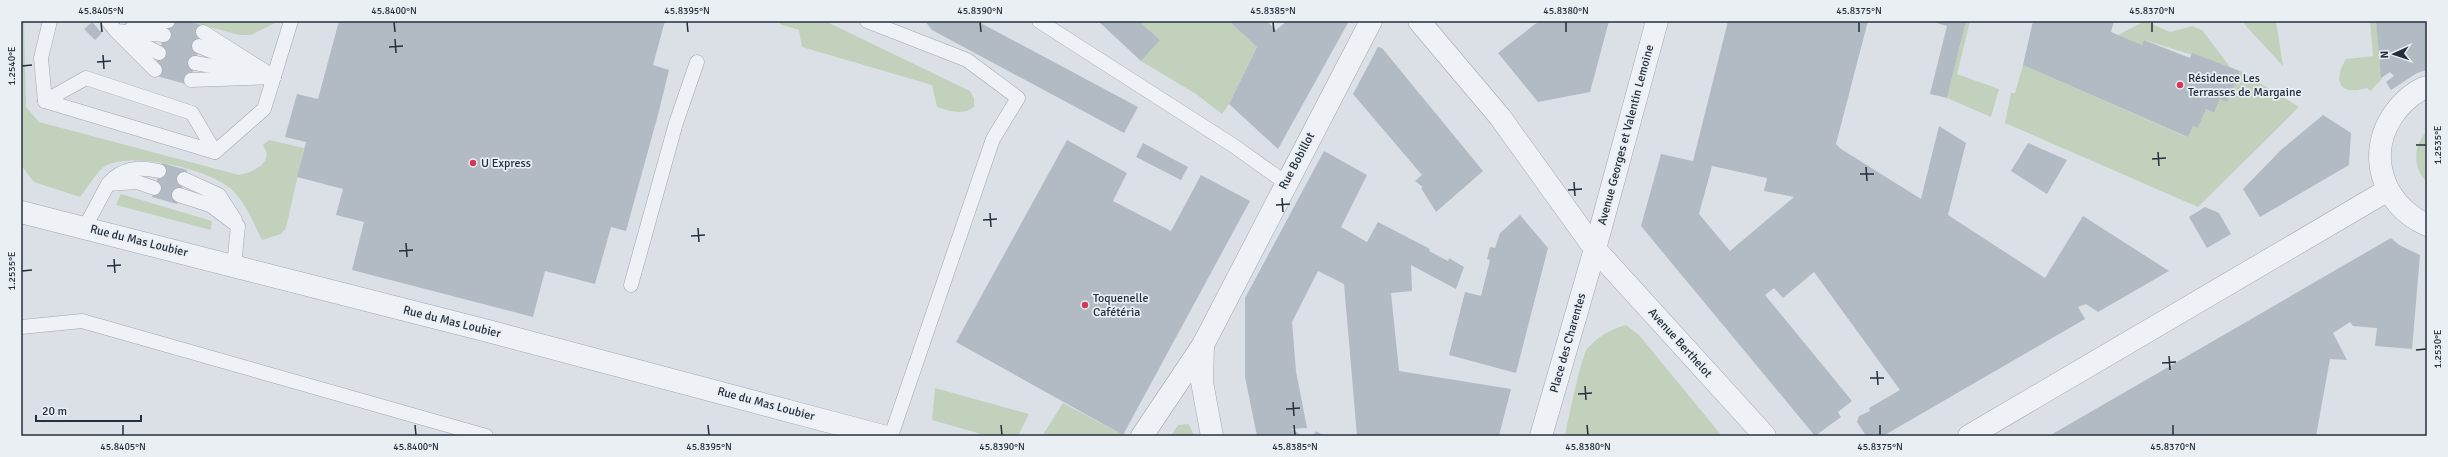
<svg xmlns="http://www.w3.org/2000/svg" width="2448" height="457" font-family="Signika,sans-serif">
<rect width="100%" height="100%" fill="#dbe0e7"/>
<g fill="#c2d1bc">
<path d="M21,21H24L26,107L39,122L239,175C253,172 275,163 263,145L269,140L304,148L286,228L281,234L262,240C253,222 245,201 230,188C207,169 135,152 107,165C99,168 86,190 80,197L34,182L21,165Z"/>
<polygon points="188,21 279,21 251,35 239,35"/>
<path d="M783,21H825L970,91L974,98V107C962,116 950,111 937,107L932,85L802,47L799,30L779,24Z"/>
<polygon points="1139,21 1229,21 1257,47 1229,104 1222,114 1196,94 1141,61 1160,40"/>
<polygon points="1966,21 1970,21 1957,74 1999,89 1991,117 1947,98"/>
<polygon points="2145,21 2170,32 2192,26 2202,30 2230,67 2145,40 2142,45 2118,35"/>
<polygon points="2243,21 2276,21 2283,66 2246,26"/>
<path d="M2370,21H2376L2382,79L2370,91L2367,88C2340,96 2332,82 2346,59L2373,56Z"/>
<polygon points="2023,65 2187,137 2193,126 2198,128 2206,109 2214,113 2220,99 2240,71 2299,107 2198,207 2005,123 2011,93 2015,93"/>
<path d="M2427,131V182C2412,168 2413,145 2427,131Z"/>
<polygon points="121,194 212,221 211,230 116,205"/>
<path d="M1626,325L1639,335L1722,436H1565C1568,422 1581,357 1587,349C1597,337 1611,329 1626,325Z"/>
<polygon points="935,388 1029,414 1018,436 988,436 932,420"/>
<polygon points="1063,403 1123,435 1042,436"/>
<polygon points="1189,424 1194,436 1171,436 1178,425"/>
</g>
<g fill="#b2bac3" fill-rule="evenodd">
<polygon points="168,21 188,21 205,26 189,85 153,75"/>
<polygon points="339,21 665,21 653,65 669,70 659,111 626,231 611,227 595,284 545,271 533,317 352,270 364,222 336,215 343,189 297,177 306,142 285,137 297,94 318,99"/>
<polygon points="925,21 977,21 1138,107 1124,133 932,30"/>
<polygon points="1098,21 1139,21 1160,40 1141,61"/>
<polygon points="1229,21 1267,21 1276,30 1287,21 1349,21 1278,149 1229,104 1257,47"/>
<polygon points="1539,21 1609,21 1590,92 1538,102 1498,53"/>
<path d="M1728,21H1868L1836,144L1841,149L1921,199L1939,126L1966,143L1948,215L2045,278L2083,216L2169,271L2098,312L2086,304L2078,307L2085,319L1883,436H1866L1857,422L1859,416L1870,411L1869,408L1900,390L1814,272L1783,298L1774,288L1765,295L1852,401L1838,412L1841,417L1815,436L1641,226L1661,154L1693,161ZM1712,166L1767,178L1764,191L1794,197L1730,251L1699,214Z"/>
<polygon points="1930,21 1966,21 1947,98 1930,94 1947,26"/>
<polygon points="2033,21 2114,21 2111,32 2142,45 2144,40 2190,58 2192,53 2240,71 2227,102 2220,99 2214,113 2206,109 2198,128 2193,126 2188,137 2023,65"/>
<polygon points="2376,21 2427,21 2427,70 2417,73 2391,90 2386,82 2394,76 2390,72 2381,78"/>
<polygon points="92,22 102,33 95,40 84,29"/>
<polygon points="1378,47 1382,48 1483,171 1436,212 1421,188 1423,187 1415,181 1422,175 1353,94"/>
<polygon points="2323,115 2351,133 2349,165 2260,217 2243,189 2281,150"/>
<polygon points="1067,140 1127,173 1113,201 1171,231 1201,175 1250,201 1123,435 956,342"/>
<polygon points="1143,143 1188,167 1181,180 1136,157"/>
<polygon points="2028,143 2067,160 2047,194 2011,171"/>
<polygon points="1324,151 1367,175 1341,227 1367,242 1378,222 1430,249 1429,251 1448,261 1449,258 1464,267 1456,289 1411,265 1412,291 1391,293 1399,371 1511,389 1499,436 1357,436 1344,284 1318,271 1292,322 1296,371 1307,428 1291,429 1303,436 1257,436 1245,377 1245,298"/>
<polygon points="162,163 187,170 177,204 152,197"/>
<polygon points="2205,207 2219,213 2231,234 2207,248 2189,217"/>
<polygon points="1520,215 1548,248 1516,373 1449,355 1465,292 1481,296 1490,260 1487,259 1490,247 1495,248 1500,233"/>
<polygon points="2391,238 2399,245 2420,255 2412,349 2375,346 2377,328 2353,326 2350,322 2333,333 2347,360 2330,359 2316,436 2049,436"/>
<polygon points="1316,431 1324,436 1313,436"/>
</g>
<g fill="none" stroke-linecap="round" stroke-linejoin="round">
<defs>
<g id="lane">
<polyline points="50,21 41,58 45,101 215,152 264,109 291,21"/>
<polyline points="108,21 116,31 164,35"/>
<polyline points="867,21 967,60 1018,98 993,139 891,436"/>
<polyline points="1039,21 1234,146 1286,183"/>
<polyline points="132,28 168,21"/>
<polyline points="116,31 155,70"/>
<polyline points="203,32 274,77"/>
<polyline points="127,37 159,53"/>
<polyline points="199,46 240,63"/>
<polyline points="195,63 246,72"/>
<polyline points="191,80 274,77"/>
<polyline points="45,101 86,78 192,113 215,152"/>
<polyline points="184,179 219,195 235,220"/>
<path d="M108,184C122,167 139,167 159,171"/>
<polyline points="179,195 210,205 238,226 234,265"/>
<polyline points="85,227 108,184 137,182 154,188"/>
<polyline points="631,285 676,123 697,62"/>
<polyline points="21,327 82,321 486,436"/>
</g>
<g id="street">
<polyline points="1419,21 1500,117 1595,249 1765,436"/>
<path d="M2427,87C2415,91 2404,101 2396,111C2365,152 2381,204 2427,225"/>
<polyline points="21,212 488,331 883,436"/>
<polyline points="1203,345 1202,382 1212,436"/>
<polyline points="1142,436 1203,345 1371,21"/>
<polyline points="1541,436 1595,249 1657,21"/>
<polyline points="1969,436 2388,190"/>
</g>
</defs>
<use href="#lane" stroke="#a0a7b1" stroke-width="15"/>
<use href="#street" stroke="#a0a7b1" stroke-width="23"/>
<use href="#lane" stroke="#eef1f5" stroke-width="14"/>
<use href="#street" stroke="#eef1f5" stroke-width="22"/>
</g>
<path fill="none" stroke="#242f3d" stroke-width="1.5" d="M101,22L102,32M394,22L395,32M687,22L688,32M980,22L981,32M1273,22L1274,32M1566,22V32M1859,22V32M2152,22V32M395,39L396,53M389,47L403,46M103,55L104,69M97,62L111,61M22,66L32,65M2416,145H2426M2158,152L2159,166M2152,159L2166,158M1866,167L1867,181M1860,174H1874M1574,182L1575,196M1568,190L1582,189M1282,198L1283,212M1276,205L1290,204M990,213L991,227M983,220L997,219M698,228L699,242M691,236L705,235M406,243L407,257M399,251L413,250M114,259L115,273M107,266L121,265M22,271L32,270M2416,350L2426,349M2169,356L2170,370M2162,363L2176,362M1877,371L1878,385M1870,378H1884M1585,386L1586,400M1578,394L1592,393M1293,402L1294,416M1286,409L1300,408M123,425V435M415,425L416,435M708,425L709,435M1001,425L1002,435M1294,425L1295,435M1587,425L1588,435M1880,425V435M2173,425V435"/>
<g fill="#d43758" stroke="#eaeff4" stroke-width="1.5">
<circle cx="2180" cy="85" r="4"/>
<circle cx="473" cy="163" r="4"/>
<circle cx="1085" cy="305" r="4"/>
</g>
<g text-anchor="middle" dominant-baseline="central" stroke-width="3.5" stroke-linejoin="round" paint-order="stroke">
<g font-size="12" fill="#242f3d" stroke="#eaeff4" text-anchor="start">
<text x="2188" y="78">Résidence Les<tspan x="2188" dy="14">Terrasses de Margaine</tspan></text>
<text x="481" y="163">U Express</text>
<text x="1093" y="298">Toquenelle<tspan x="1093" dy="14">Cafétéria</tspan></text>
</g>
<g font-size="12" fill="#242f3d" stroke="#eaeff4">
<text transform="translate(1626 135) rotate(-75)">Avenue Georges et Valentin Lemoine</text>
<text transform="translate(1297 161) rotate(-62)">Rue Bobillot</text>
<text transform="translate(139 241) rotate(14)">Rue du Mas Loubier</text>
<text transform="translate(452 322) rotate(14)">Rue du Mas Loubier</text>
<text transform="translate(1568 343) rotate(-74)">Place des Charentes</text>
<text transform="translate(1680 343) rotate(48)">Avenue Berthelot</text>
<text transform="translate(766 404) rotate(15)">Rue du Mas Loubier</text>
</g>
</g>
<rect width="2448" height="457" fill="none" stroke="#eaeff4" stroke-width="44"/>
<g transform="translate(2394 54) rotate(267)" stroke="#eaeff4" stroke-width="3" paint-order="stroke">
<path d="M0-3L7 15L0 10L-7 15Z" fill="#242f3d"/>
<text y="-6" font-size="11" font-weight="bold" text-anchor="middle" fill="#242f3d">N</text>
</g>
<path d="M36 415v6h105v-6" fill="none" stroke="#242f3d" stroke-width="2"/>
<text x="42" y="415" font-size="12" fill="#242f3d" stroke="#eaeff4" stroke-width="3" paint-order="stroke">20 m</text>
<rect x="22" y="22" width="2404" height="413" fill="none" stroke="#242f3d" stroke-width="1.5"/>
<g font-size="10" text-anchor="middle" fill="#242f3d">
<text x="101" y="14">45.8405°N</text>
<text x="394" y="14">45.8400°N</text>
<text x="687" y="14">45.8395°N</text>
<text x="980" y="14">45.8390°N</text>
<text x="1273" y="14">45.8385°N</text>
<text x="1566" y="14">45.8380°N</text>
<text x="1859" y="14">45.8375°N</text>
<text x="2152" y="14">45.8370°N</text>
<text transform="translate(11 66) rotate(-90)" y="4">1.2540°E</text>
<text transform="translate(2437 145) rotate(-90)" y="4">1.2535°E</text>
<text transform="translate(11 271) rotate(-90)" y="4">1.2535°E</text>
<text transform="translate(2437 349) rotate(-90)" y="4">1.2530°E</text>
<text x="123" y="450">45.8405°N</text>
<text x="416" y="450">45.8400°N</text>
<text x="709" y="450">45.8395°N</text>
<text x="1002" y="450">45.8390°N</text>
<text x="1295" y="450">45.8385°N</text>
<text x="1588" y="450">45.8380°N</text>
<text x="1880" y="450">45.8375°N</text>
<text x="2173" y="450">45.8370°N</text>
</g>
</svg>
